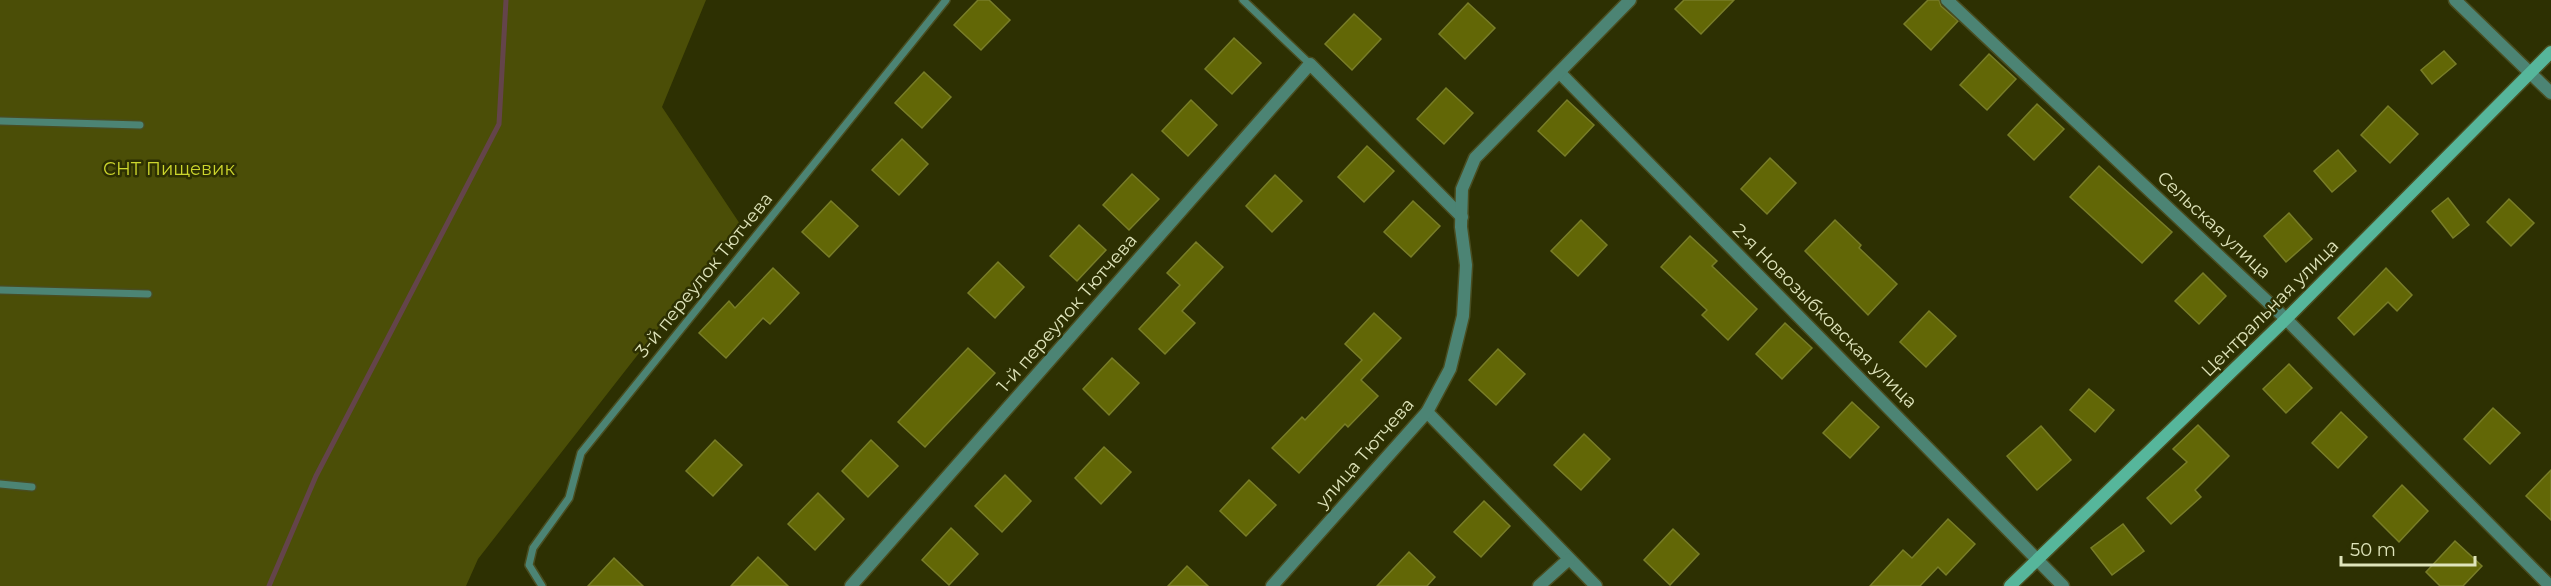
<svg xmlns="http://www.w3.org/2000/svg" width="2551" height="586" font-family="Montserrat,sans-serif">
<rect width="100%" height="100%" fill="#2d3002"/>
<polygon fill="#4b4e07" points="0,0 706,0 662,107 740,224 478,559 466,586 0,586"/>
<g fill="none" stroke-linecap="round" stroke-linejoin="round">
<polyline stroke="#64444a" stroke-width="5" points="269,586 316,476 499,124 506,0"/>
</g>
<g fill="#626706" stroke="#787d28" stroke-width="1.5">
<polygon points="978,0 989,0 1010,20 981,50 954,25"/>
<polygon points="1684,0 1734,0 1701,34 1675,9"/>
<polygon points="1928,0 1939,0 1941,6 1958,21 1931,50 1904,24"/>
<polygon points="1468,3 1495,28 1465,59 1439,34"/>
<polygon points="1354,14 1381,39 1352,70 1325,44"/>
<polygon points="1234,38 1261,63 1232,94 1205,69"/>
<polygon points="2444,51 2456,64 2432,84 2421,70"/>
<polygon points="1989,54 2016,79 1987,110 1960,85"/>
<polygon points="924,72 951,97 922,128 895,103"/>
<polygon points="1446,88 1473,113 1444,144 1417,119"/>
<polygon points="1191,100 1217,125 1188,156 1162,131"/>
<polygon points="1567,100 1594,125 1565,156 1538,131"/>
<polygon points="2037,104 2064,129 2034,160 2008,135"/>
<polygon points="2388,106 2418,134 2390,163 2361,135"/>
<polygon points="902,139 928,164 899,195 872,170"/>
<polygon points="1367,146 1394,171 1364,202 1338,177"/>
<polygon points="2338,150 2356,171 2332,192 2314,171"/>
<polygon points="1770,158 1796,183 1767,214 1741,189"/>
<polygon points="2099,166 2172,232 2142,263 2070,197"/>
<polygon points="1132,174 1159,199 1129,230 1103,205"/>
<polygon points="1275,175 1302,201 1272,232 1246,206"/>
<polygon points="2448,198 2469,225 2453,238 2432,211"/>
<polygon points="2509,199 2534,223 2511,246 2487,222"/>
<polygon points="831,201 858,226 829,257 802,232"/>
<polygon points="1413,201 1440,226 1411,257 1384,232"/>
<polygon points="2289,213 2312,239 2286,262 2264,236"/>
<polygon points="1581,220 1607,245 1578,276 1551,251"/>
<polygon points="1835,220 1861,245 1859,248 1897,284 1868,315 1805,251"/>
<polygon points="1079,225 1106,250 1077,281 1050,256"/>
<polygon points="1690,236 1717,261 1712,266 1757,309 1728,340 1702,315 1707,310 1661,267"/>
<polygon points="1196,242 1223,267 1182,311 1195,323 1165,354 1139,329 1180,285 1167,273"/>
<polygon points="998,262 1024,287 995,318 968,293"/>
<polygon points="773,268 799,293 770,324 763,318 726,358 699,333 729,301 735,308"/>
<polygon points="2386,268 2412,295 2397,311 2388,302 2354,335 2338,318"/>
<polygon points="2203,273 2226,296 2199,324 2175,301"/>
<polygon points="1929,311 1956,336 1926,367 1900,342"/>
<polygon points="1374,313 1401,338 1361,380 1378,396 1348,427 1345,424 1299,473 1272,448 1302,417 1305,420 1362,360 1345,344"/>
<polygon points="1785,323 1812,348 1782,379 1756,354"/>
<polygon points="968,348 995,373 925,447 898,422"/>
<polygon points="1498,349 1525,374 1496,405 1469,380"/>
<polygon points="1112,358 1139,383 1109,415 1083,389"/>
<polygon points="2289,364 2312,388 2286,413 2263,389"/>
<polygon points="2089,389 2114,410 2095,432 2070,410"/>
<polygon points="1852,402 1879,427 1850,458 1823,433"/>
<polygon points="2493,408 2520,433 2490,464 2464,439"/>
<polygon points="2341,412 2367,437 2338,468 2312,443"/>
<polygon points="2198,425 2229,456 2195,490 2201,497 2171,524 2147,498 2187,462 2173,449"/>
<polygon points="2041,426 2071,460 2037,490 2007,456"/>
<polygon points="1584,434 1610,459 1581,490 1554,465"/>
<polygon points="715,440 742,465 713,496 686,471"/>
<polygon points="871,440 898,466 868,497 842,471"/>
<polygon points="1104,447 1131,472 1101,504 1075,478"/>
<polygon points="2551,470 2551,520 2526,496"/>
<polygon points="1005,475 1031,501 1002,532 975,506"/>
<polygon points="1249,480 1276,505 1246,536 1220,511"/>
<polygon points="2402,485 2428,511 2399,542 2373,516"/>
<polygon points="818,493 844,519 815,550 788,524"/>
<polygon points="1484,501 1510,526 1481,557 1454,532"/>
<polygon points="1948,519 1975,544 1946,575 1938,567 1920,586 1870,586 1903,550 1912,558"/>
<polygon points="2123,524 2144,551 2112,575 2091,548"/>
<polygon points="951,528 978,554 949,585 922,560"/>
<polygon points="1673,529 1699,554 1670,585 1644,560"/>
<polygon points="2455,541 2482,566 2463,586 2440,586 2426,572"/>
<polygon points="1409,552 1435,577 1427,586 1377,586"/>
<polygon points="758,557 788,586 731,586"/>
<polygon points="614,558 643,586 588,586"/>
<polygon points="1187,566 1208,586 1168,586"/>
</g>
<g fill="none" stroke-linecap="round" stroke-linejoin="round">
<defs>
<g id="lane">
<polyline points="1243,0 1310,64"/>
<polyline points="0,121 140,125"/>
<polyline points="0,290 148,294"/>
<polyline points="0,484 32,487"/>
<polyline points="542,586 529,565 533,548 569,498 581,453 946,0"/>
</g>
<g id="street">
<polyline points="1947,0 2286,319 2550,586"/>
<polyline points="2455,0 2551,93"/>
<polyline points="1560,73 2063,586"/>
<polyline points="1427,412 1596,586"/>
<polyline points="851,586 1310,64 1462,217"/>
<polyline points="1272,586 1427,412 1450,369 1463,316 1466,265 1461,227 1462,189 1475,158 1630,0"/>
<polyline points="1539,586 1569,559"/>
</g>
<polyline id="secondary" points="2010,586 2286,319 2551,52"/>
</defs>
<use href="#lane" stroke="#494d20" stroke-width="10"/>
<use href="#street" stroke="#494d20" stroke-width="15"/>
<use href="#secondary" stroke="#494d20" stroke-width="15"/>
<use href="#lane" stroke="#4c8474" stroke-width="7"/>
<use href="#street" stroke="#4c8474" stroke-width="12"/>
<use href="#secondary" stroke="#56b69b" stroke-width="12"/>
</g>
<g text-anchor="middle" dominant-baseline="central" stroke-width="5" stroke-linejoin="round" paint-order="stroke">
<g font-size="18" fill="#cdd62d" stroke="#2d3002">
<text x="169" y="169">СНТ Пищевик</text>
</g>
<g font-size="18" fill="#dfe4bb" stroke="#2d3002">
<text transform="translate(2214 225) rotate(43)">Сельская улица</text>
<text transform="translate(704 275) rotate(-51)">3-й переулок Тютчева</text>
<text transform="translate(2270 308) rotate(-45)">Центральная улица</text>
<text transform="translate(1067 313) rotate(-49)">1-й переулок Тютчева</text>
<text transform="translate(1825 316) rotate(45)">2-я Новозыбковская улица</text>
<text transform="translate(1365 453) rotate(-49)">улица Тютчева</text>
</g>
</g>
<path d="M2341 556v9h134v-9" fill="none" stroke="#dfe4bb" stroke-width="3"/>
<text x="2350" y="556" font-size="18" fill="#dfe4bb" stroke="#2d3002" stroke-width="4.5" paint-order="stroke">50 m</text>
</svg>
